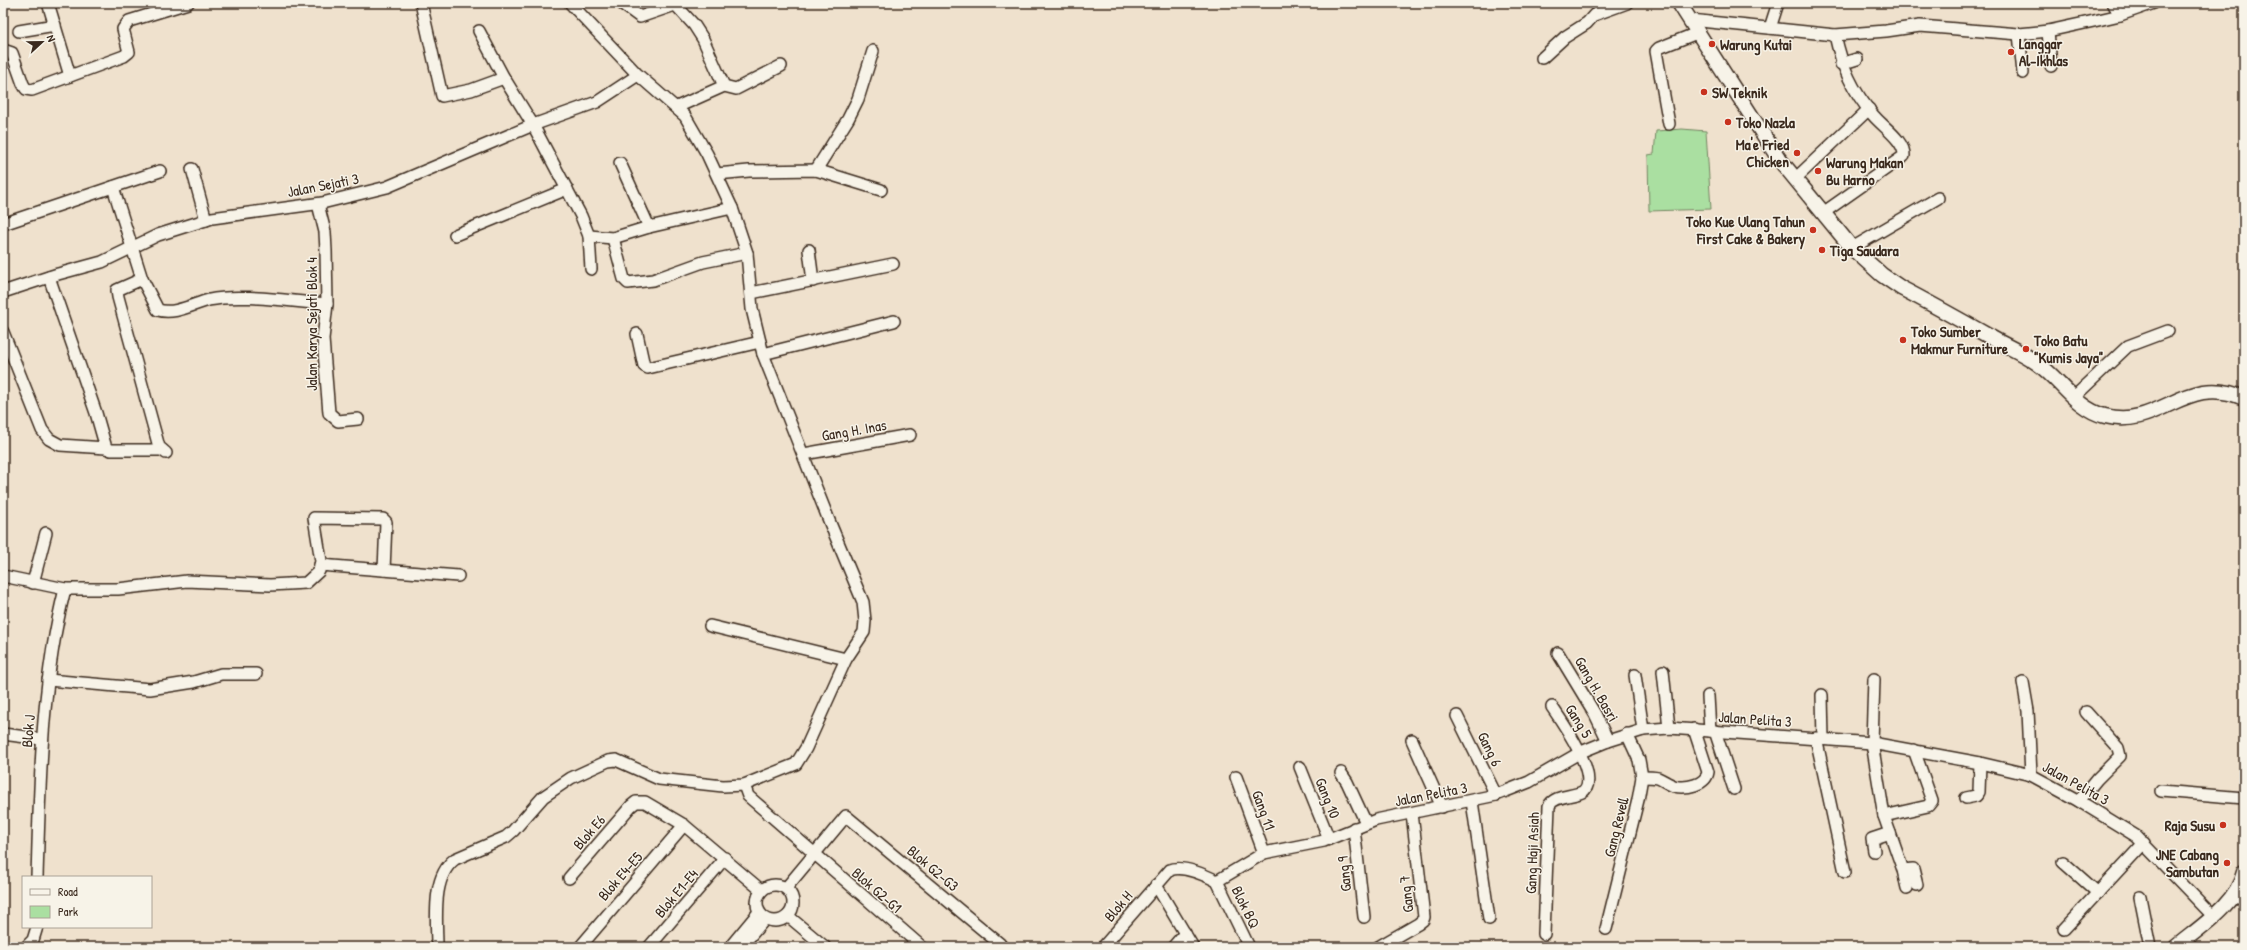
<svg xmlns="http://www.w3.org/2000/svg" width="2247" height="950" font-family="'Patrick Hand',sans-serif">
<rect width="100%" height="100%" fill="#efe1cd"/>
<filter id="ink" filterUnits="userSpaceOnUse"><feTurbulence type="fractalNoise" baseFrequency=".025" numOctaves="2"/><feDisplacementMap in="SourceGraphic" scale="8" xChannelSelector="R" yChannelSelector="G"/><feConvolveMatrix kernelMatrix="1 2 1 2 8 2 1 2 1" color-interpolation-filters="sRGB"/></filter>
<g filter="url(#ink)">
<polygon fill="#aadfa1" stroke="#728460" points="1682,129 1706,131 1711,209 1649,211 1648,155 1654,154 1656,131"/>
<g fill="none" stroke-linecap="round" stroke-linejoin="round">
<defs>
<g id="minor">
<polyline points="48,3 70,76"/>
<polyline points="421,3 442,96 471,90 504,78"/>
<polyline points="621,3 640,17 675,5"/>
<polyline points="674,3 694,25 703,39 724,86"/>
<polyline points="2113,3 2120,15"/>
<polyline points="1690,20 1835,35 1886,31 1920,26 2019,34 2048,31 2094,21 2120,15 2154,3"/>
<polyline points="1770,28 1778,3"/>
<polyline points="19,31 55,25"/>
<polyline points="479,31 504,78 533,125 581,216 589,236 591,269"/>
<polyline points="2048,31 2051,66"/>
<polyline points="2019,34 2023,73"/>
<polyline points="3,50 12,53 23,84 26,89 32,90 124,56 129,52 123,29 129,21 188,3"/>
<polyline points="1542,58 1565,37 1587,23 1594,15 1627,3"/>
<polyline points="1841,64 1857,59"/>
<polyline points="677,107 724,86 736,89 781,66"/>
<polyline points="1669,124 1656,51 1659,48 1697,33"/>
<polyline points="620,163 649,227"/>
<polyline points="192,169 206,220"/>
<polyline points="816,170 848,119 858,99 873,51"/>
<polyline points="717,174 749,171 816,170 881,190"/>
<polyline points="1795,179 1869,109"/>
<path d="M113,187L142,279L158,310C175,315 193,304 209,300C240,293 293,302 327,304"/>
<polyline points="318,204 325,232 326,251 327,304 323,339 329,413 338,421 358,419"/>
<path d="M1823,213L1904,156C1905,141 1883,127 1873,115C1852,90 1842,67 1835,35"/>
<polyline points="3,224 160,171"/>
<polyline points="455,235 567,189"/>
<polyline points="589,236 613,238 649,227 732,208"/>
<polyline points="613,238 624,279 628,283 653,280 703,262 747,253"/>
<polyline points="1852,248 1938,198"/>
<polyline points="809,250 813,281"/>
<polyline points="49,277 96,413 106,448 111,450 162,450"/>
<polyline points="142,279 117,290 118,297 159,447 166,453"/>
<polyline points="3,292 58,274 102,262 158,235 212,218 322,203 387,187 533,125 597,102 638,75"/>
<polyline points="751,293 893,264"/>
<polyline points="3,332 36,415 42,430 49,439 60,445 106,448"/>
<polyline points="637,334 644,366 648,368 760,342"/>
<polyline points="763,354 894,321"/>
<polyline points="2074,397 2128,346 2168,331"/>
<polyline points="804,454 910,435"/>
<polyline points="320,565 458,576"/>
<polyline points="3,576 65,589 118,589 187,581 270,585 306,583 319,571 321,561 314,518 383,519 386,522 384,570"/>
<polyline points="33,583 46,533"/>
<polyline points="710,626 846,659"/>
<polyline points="1558,653 1595,714 1608,741"/>
<polyline points="1663,671 1669,728"/>
<polyline points="1635,675 1643,730"/>
<polyline points="1874,679 1872,743 1884,816 1903,870 1907,888"/>
<polyline points="48,680 150,689 194,682 221,674 256,674"/>
<polyline points="2023,682 2028,711 2031,775"/>
<polyline points="1822,695 1823,739"/>
<polyline points="1708,696 1710,731"/>
<polyline points="1457,716 1496,795"/>
<polyline points="1715,731 1734,789"/>
<polyline points="3,734 41,739"/>
<polyline points="1816,738 1845,872"/>
<polyline points="1412,740 1442,807"/>
<polyline points="1300,767 1329,839"/>
<polyline points="1341,773 1347,782 1366,823"/>
<polyline points="1236,777 1264,853"/>
<path d="M1642,777C1647,777 1653,777 1658,778C1663,780 1668,784 1674,786C1686,789 1706,785 1708,772L1694,729"/>
<polyline points="744,785 748,796 922,947"/>
<polyline points="2161,791 2244,798"/>
<polyline points="1966,798 1976,796 1979,792 1980,763"/>
<polyline points="1472,801 1489,919"/>
<polyline points="2079,801 2097,779 2120,756 2118,748 2086,712"/>
<polyline points="1884,816 1928,806 1932,801 1914,750"/>
<polyline points="1354,828 1364,917"/>
<polyline points="1874,851 1872,839 1890,833"/>
<polyline points="2063,862 2098,893"/>
<polyline points="1903,870 1913,869 1917,885"/>
<path d="M37,877C40,780 41,683 65,589"/>
<polyline points="569,878 631,806 636,802 645,802 684,825 761,890"/>
<polyline points="1217,881 1264,853 1324,841 1376,820 1496,795 1529,782 1581,752 1608,741 1643,730 1669,728 1872,743 1980,763 2031,775 2079,801 2136,836 2213,916"/>
<polyline points="1217,881 1249,947"/>
<circle cx="775" cy="903" r="18"/>
<polyline points="1156,885 1193,947"/>
<polyline points="786,888 846,816 1000,944"/>
<polyline points="2235,892 2244,901"/>
<polyline points="2140,897 2150,947"/>
<polyline points="788,916 825,947"/>
<polyline points="1606,929 1638,800 1642,777 1639,760 1627,734"/>
<polyline points="2064,929 2144,843"/>
<path d="M1544,934L1549,806C1554,795 1572,797 1582,792C1603,780 1561,720 1552,707"/>
<polyline points="26,947 33,940 37,927"/>
<path d="M437,947C437,920 431,877 455,859L506,837L513,831L543,797L571,778L608,761L616,760L659,779L723,786L744,785L796,764L806,748L846,659L864,632L865,621L863,602L830,523L763,354L752,309L747,253L732,208L707,154L685,116L638,75L570,3"/>
<polyline points="580,947 684,825"/>
<polyline points="649,947 725,858"/>
<polyline points="730,947 759,912"/>
<polyline points="741,947 765,919"/>
<path d="M1103,947L1170,870C1182,865 1205,875 1217,881"/>
<polyline points="1173,947 1185,933"/>
<polyline points="1378,947 1418,924 1423,920 1424,917 1412,813"/>
</g>
<g id="major">
<path d="M1679,3L1779,159L1852,248L1882,275L1901,288C1932,304 1962,321 1992,338C2006,346 2023,353 2037,363C2060,379 2076,409 2105,416C2160,430 2185,372 2244,398"/>
<path d="M2176,947C2200,927 2237,904 2244,872"/>
</g>
</defs>
<use href="#minor" stroke="#3b2a1e" stroke-width="14"/>
<use href="#major" stroke="#3b2a1e" stroke-width="17"/>
<use href="#minor" stroke="#f7f3e8" stroke-width="11"/>
<use href="#major" stroke="#f7f3e8" stroke-width="14"/>
</g>
</g>
<g fill="#c8321e" stroke="#f7f3e8" stroke-width="1.5">
<circle cx="1712" cy="44" r="4"/>
<circle cx="2011" cy="52" r="4"/>
<circle cx="1704" cy="92" r="4"/>
<circle cx="1728" cy="122" r="4"/>
<circle cx="1797" cy="153" r="4"/>
<circle cx="1818" cy="171" r="4"/>
<circle cx="1813" cy="230" r="4"/>
<circle cx="1822" cy="250" r="4"/>
<circle cx="1903" cy="340" r="4"/>
<circle cx="2026" cy="349" r="4"/>
<circle cx="2223" cy="825" r="4"/>
<circle cx="2227" cy="863" r="4"/>
</g>
<g text-anchor="middle" dominant-baseline="central" stroke-width="3" stroke-linejoin="round" paint-order="stroke">
<g font-size="15" font-weight="bold" fill="#3b2a1e" stroke="#f7f3e8" text-anchor="start">
<text x="2019" y="43">Langgar<tspan x="2019" dy="17">Al-Ikhlas</tspan></text>
<text x="1720" y="44">Warung Kutai</text>
<text x="1712" y="92">SW Teknik</text>
<text x="1736" y="122">Toko Nazla</text>
<text x="1789" y="144" text-anchor="end">Ma'e Fried<tspan x="1789" dy="17">Chicken</tspan></text>
<text x="1826" y="162">Warung Makan<tspan x="1826" dy="17">Bu Harno</tspan></text>
<text x="1805" y="221" text-anchor="end">Toko Kue Ulang Tahun<tspan x="1805" dy="17">First Cake &amp; Bakery</tspan></text>
<text x="1830" y="250">Tiga Saudara</text>
<text x="1911" y="331">Toko Sumber<tspan x="1911" dy="17">Makmur Furniture</tspan></text>
<text x="2034" y="340">Toko Batu<tspan x="2034" dy="17">"Kumis Jaya"</tspan></text>
<text x="2215" y="825" text-anchor="end">Raja Susu</text>
<text x="2219" y="854" text-anchor="end">JNE Cabang<tspan x="2219" dy="17">Sambutan</tspan></text>
</g>
<g font-size="15" fill="#3b2a1e" stroke="#f7f3e8">
<text transform="translate(323 185) rotate(-11)">Jalan Sejati 3</text>
<text transform="translate(311 324) rotate(-90)">Jalan Karya Sejati Blok 4</text>
<text transform="translate(854 430) rotate(-10)">Gang H. Inas</text>
<text transform="translate(1597 689) rotate(60)">Gang H. Basri</text>
<text transform="translate(1755 719) rotate(4)">Jalan Pelita 3</text>
<text transform="translate(1579 721) rotate(58)">Gang 5</text>
<text transform="translate(28 731) rotate(-85)">Blok J</text>
<text transform="translate(1490 749) rotate(64)">Gang 6</text>
<text transform="translate(2076 783) rotate(29)">Jalan Pelita 3</text>
<text transform="translate(1431 794) rotate(-11)">Jalan Pelita 3</text>
<text transform="translate(1328 798) rotate(68)">Gang 10</text>
<text transform="translate(1264 810) rotate(70)">Gang 11</text>
<text transform="translate(1616 827) rotate(-76)">Gang Revell</text>
<text transform="translate(589 832) rotate(-49)">Blok E6</text>
<text transform="translate(1532 853) rotate(-88)">Gang Haji Asiah</text>
<text transform="translate(933 868) rotate(40)">Blok G2-G3</text>
<text transform="translate(1344 874) rotate(-96)">Gang 9</text>
<text transform="translate(620 876) rotate(-49)">Blok E4-E5</text>
<text transform="translate(877 890) rotate(41)">Blok G2-G1</text>
<text transform="translate(676 893) rotate(-50)">Blok E1-E4</text>
<text transform="translate(1406 894) rotate(-96)">Gang 7</text>
<text transform="translate(1118 906) rotate(-50)">Blok H</text>
<text transform="translate(1246 907) rotate(64)">Blok BQ</text>
</g>
</g>
<rect width="2247" height="950" fill="none" stroke="#f7f3e8" stroke-width="16"/>
<rect x="8" y="8" width="2231" height="934" fill="none" stroke="#3b2a1e" stroke-width="1.5" filter="url(#ink)"/>
<rect x="22" y="876" width="130" height="52" fill="#f7f3e8" stroke="#aca397"/>
<rect x="30" y="889" width="20" height="6" fill="#f7f3e8" stroke="#aca397"/>
<text x="58" y="896" font-size="12" fill="#3b2a1e">Road</text>
<rect x="30" y="906" width="20" height="12" fill="#aadfa1" stroke="#aca397"/>
<text x="58" y="916" font-size="12" fill="#3b2a1e">Park</text>
<g transform="translate(42 42) rotate(68)" stroke="#f7f3e8" stroke-width="3" paint-order="stroke">
<path d="M0-3L7 15L0 10L-7 15Z" fill="#3b2a1e"/>
<text y="-6" font-size="11" font-weight="bold" text-anchor="middle" fill="#3b2a1e">N</text>
</g>
</svg>
